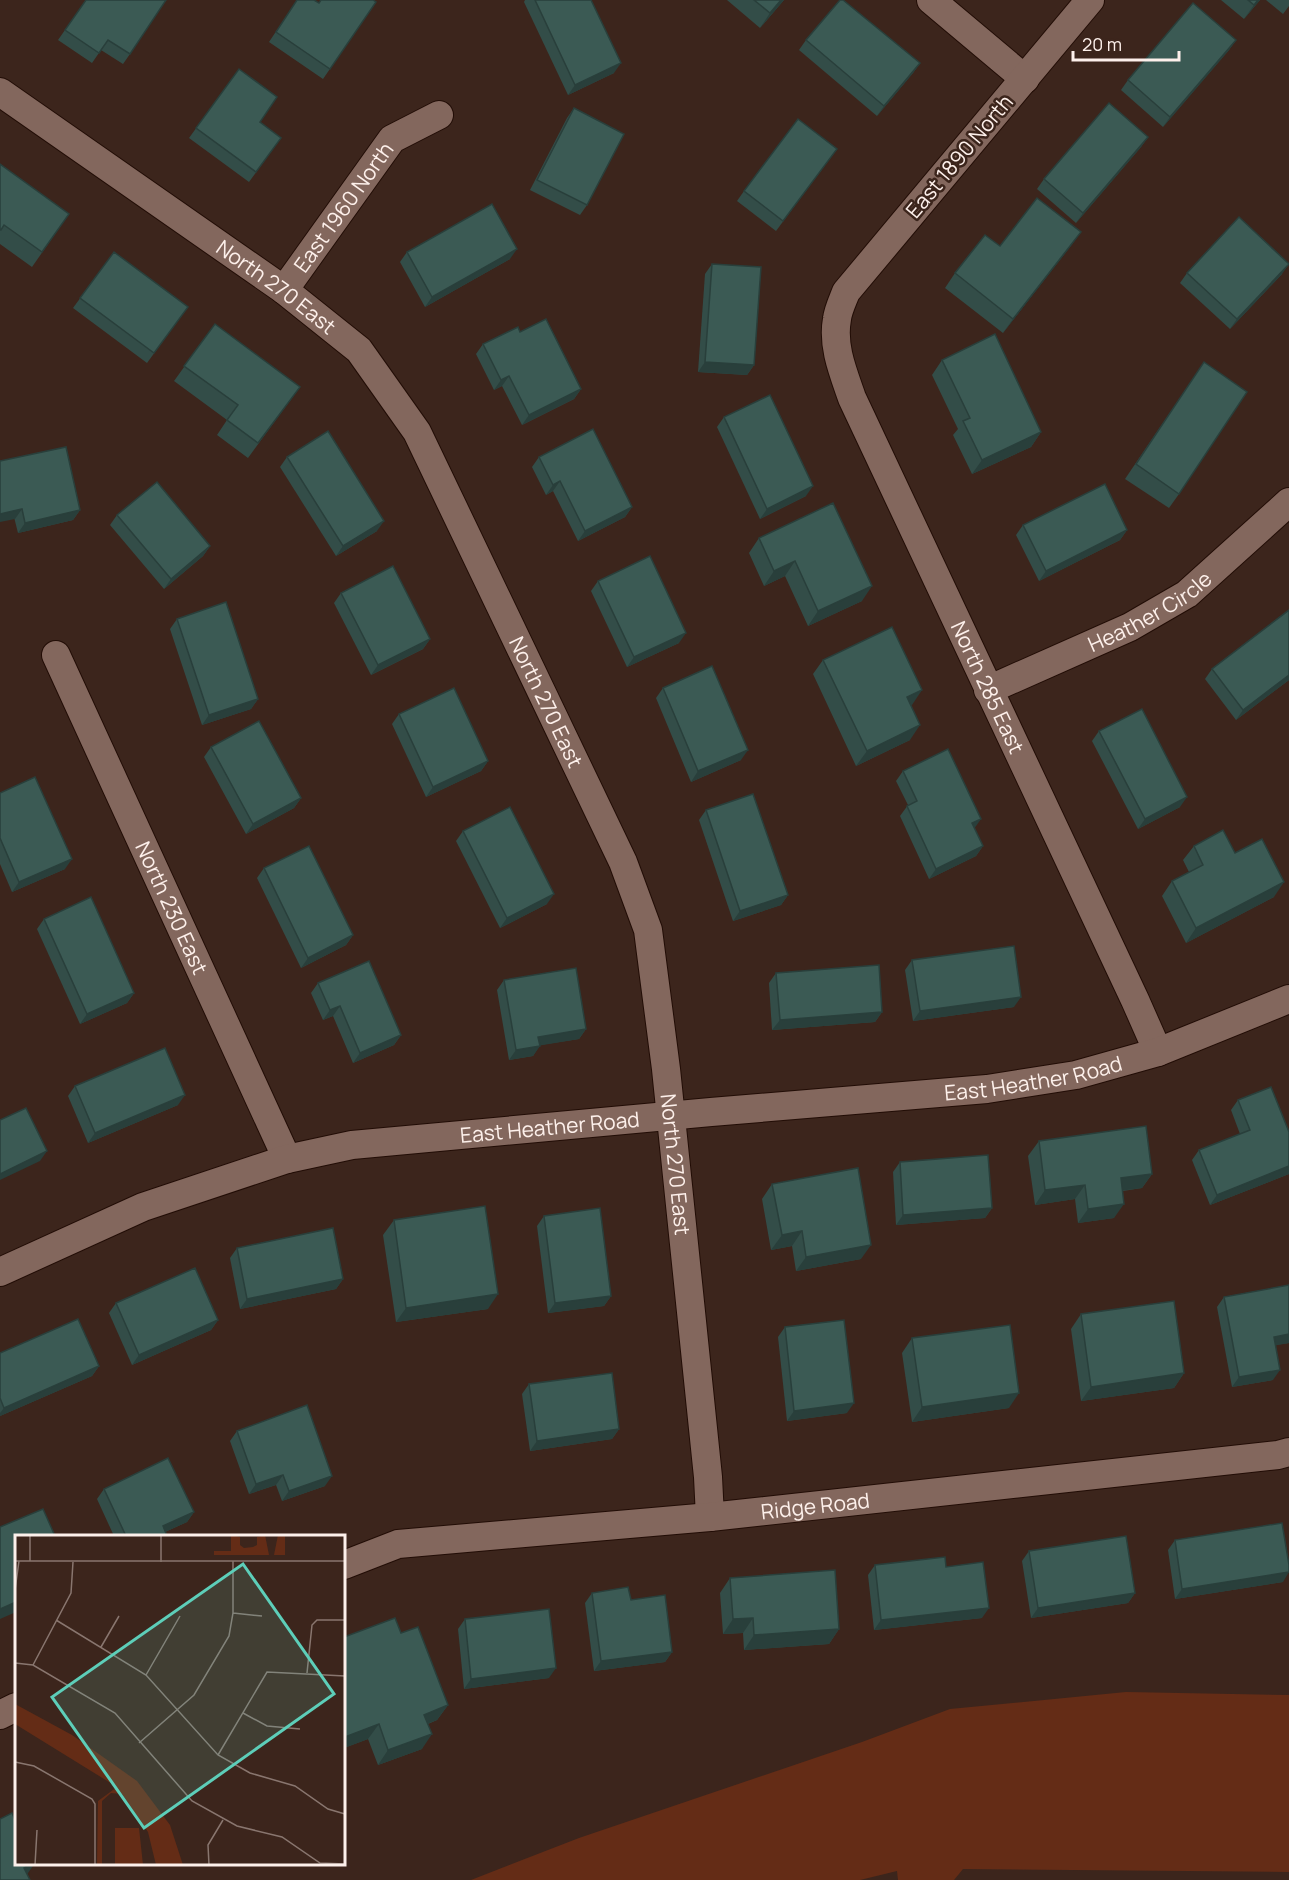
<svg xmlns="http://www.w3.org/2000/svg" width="1289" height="1880" font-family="Manrope,sans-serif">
<rect width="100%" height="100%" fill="#3c251c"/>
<polygon fill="#642c16" points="1126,1692 1289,1695 1289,1872 963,1869 954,1880 898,1880 897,1871 860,1880 471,1880 579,1838 862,1742 950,1709"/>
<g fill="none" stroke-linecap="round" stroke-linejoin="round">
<defs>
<g id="minor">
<polyline points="931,0 1025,79"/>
<path id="s1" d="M1090,0L846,292C843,300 838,310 837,319C832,346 843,372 852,398L1135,1000L1158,1052"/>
<path id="s2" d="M0,92L284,290L359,350L417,432L623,862L648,930L666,1069L708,1477L710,1517"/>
<path id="s3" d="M284,290L392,139L439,115"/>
<path id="s4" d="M56,655L287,1159"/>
<path id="s5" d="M988,690L1130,627L1187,594L1289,502"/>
<path id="s6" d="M0,1272L143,1207L287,1159L352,1145L711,1112L987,1089L1076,1075L1158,1052L1289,999"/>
<path id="s7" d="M344,1565L398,1544L710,1517L1278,1455L1289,1452"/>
<polyline points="0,1715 16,1707"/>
</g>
</defs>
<use href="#minor" stroke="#220d06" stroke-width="30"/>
<use href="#minor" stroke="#83675d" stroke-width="28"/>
</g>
<g fill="#334d48">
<polygon points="86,0 130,54 123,64 101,50 92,63 58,40"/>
<polygon points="297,0 319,3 376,2 323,79 269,42"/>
<polygon points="525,0 591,0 614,73 568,95 524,2"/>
<polygon points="727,0 784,0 760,28"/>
<polygon points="1221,0 1260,0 1244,19"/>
<polygon points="1266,0 1289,0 1289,6 1283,14"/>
<polygon points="806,40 920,63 913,73 877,116 799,50"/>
<polygon points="1236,40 1229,50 1163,127 1121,90 1128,80"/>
<polygon points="239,69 260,122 281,138 249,182 189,138"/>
<polygon points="574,108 587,205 580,215 530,190 567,118"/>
<polygon points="1148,137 1141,147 1076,223 1037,189 1044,179"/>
<polygon points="837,149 776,231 737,201 744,191"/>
<polygon points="0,164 69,214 32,267 0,244"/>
<polygon points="1081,232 1003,333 945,288 955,273 1000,246"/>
<polygon points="114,252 188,307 147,363 73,308"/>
<polygon points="407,252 510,259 425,307 400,262"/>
<polygon points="712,264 754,365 747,375 698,372 705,274"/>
<polygon points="1187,273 1282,274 1230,329 1180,283"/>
<polygon points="215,324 300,387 248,458 217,435 227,420 174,381"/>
<polygon points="520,332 581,389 574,399 522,425 502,386 494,390 476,354 483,344"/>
<polygon points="942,360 1041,432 1031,447 972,474 953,435 958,429 932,375"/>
<polygon points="1194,377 1179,494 1169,508 1125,479"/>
<polygon points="724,417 806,496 760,519 717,427"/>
<polygon points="287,457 377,531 336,556 280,467"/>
<polygon points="539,457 632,507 625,517 578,541 553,491 546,495 532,467"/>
<polygon points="0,461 80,510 73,520 18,533"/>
<polygon points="117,515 210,546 203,556 164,589 110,525"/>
<polygon points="1023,525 1127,530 1120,540 1039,581 1016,535"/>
<polygon points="759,538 862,601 808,626 785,576 764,586 749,553"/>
<polygon points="598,581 679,643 627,667 591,591"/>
<polygon points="341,593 430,639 423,649 371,675 334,603"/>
<polygon points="177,619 258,699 251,709 202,725 170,629"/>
<polygon points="823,660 912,705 911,705 910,740 856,766 813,674"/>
<polygon points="1212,669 1289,680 1236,720 1205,679"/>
<polygon points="663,688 741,760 691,782 656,698"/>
<polygon points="399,714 488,761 481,771 426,797 392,724"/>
<polygon points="1099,731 1180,807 1138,829 1092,741"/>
<polygon points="211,747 301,798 294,808 246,834 204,757"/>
<polygon points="903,771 974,828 983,846 976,856 929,879 900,816 908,805 896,781"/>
<polygon points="0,793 65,869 12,892 0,864"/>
<polygon points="706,810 788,895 781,905 733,921 699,820"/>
<polygon points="463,831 547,904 500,928 456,841"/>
<polygon points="1194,846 1235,853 1274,897 1186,943 1162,896 1172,881 1189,872 1183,860"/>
<polygon points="264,868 353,935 346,945 301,968 257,878"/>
<polygon points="44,919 134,993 127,1003 80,1024 37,929"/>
<polygon points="912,960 1014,1007 913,1021 905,970"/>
<polygon points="776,973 882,1012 875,1022 772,1030 769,983"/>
<polygon points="504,980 586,1029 579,1039 540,1045 533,1056 509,1060 497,990"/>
<polygon points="318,983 401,1035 394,1045 353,1063 333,1016 323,1020 311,993"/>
<polygon points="75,1086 178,1105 88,1143 68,1096"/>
<polygon points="1238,1100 1289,1132 1289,1174 1210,1205 1192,1160 1199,1150 1240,1134 1231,1110"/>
<polygon points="1039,1141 1152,1174 1142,1188 1123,1191 1114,1218 1078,1223 1075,1199 1035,1205 1028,1156"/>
<polygon points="900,1162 992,1208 985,1218 896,1225 893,1172"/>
<polygon points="772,1184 861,1259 796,1271 792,1246 771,1250 762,1199"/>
<polygon points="544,1216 611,1296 604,1306 548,1313 537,1226"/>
<polygon points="394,1220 488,1309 396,1322 383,1235"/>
<polygon points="237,1248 343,1279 336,1289 240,1309 230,1258"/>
<polygon points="1289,1285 1289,1343 1275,1345 1273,1380 1232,1387 1217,1307 1224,1297"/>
<polygon points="116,1303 218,1320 211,1330 132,1365 109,1313"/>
<polygon points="1081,1314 1184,1373 1174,1388 1081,1401 1071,1329"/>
<polygon points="785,1327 847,1413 787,1421 778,1337"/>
<polygon points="912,1338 1009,1408 912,1422 902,1353"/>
<polygon points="0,1353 99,1366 92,1376 0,1416"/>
<polygon points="529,1384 619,1429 612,1439 530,1451 522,1394"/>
<polygon points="237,1431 325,1486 282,1501 276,1485 249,1494 230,1441"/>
<polygon points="104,1489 194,1512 187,1522 165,1532 167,1536 114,1536 97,1499"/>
<polygon points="1175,1540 1283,1582 1175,1599 1168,1550"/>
<polygon points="1029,1551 1135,1593 1128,1603 1031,1618 1022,1561"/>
<polygon points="875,1565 946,1567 982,1618 874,1630 868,1575"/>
<polygon points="730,1578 839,1629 829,1644 744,1650 743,1633 723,1634 720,1593"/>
<polygon points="592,1593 631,1600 672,1652 665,1662 594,1671 585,1603"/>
<polygon points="465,1619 549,1678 464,1689 458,1629"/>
<polygon points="401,1633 448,1705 437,1720 428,1724 422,1749 378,1765 368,1739 344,1748 344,1637"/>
</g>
<g fill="#293f3b">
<polygon points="781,0 784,0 760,28 770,13"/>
<polygon points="1258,0 1260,0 1244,19 1254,5"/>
<polygon points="1236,40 1229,50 1163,127 1170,117"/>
<polygon points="621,63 614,73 568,95 575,85"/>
<polygon points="920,63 913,73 877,116 884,106"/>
<polygon points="1148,137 1141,147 1076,223 1083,213"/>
<polygon points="1081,232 1071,246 1003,333 1013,319"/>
<polygon points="517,249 510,259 425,307 432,297"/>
<polygon points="1289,264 1282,274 1230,329 1237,319"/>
<polygon points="705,362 754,365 747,375 698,372"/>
<polygon points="509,376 502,386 494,390 501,380"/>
<polygon points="581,389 574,399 522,425 529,415"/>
<polygon points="1041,432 1031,447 972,474 982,460"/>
<polygon points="560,481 553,491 546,495 553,485"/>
<polygon points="813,486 806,496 760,519 767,509"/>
<polygon points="632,507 625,517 578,541 585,531"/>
<polygon points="22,509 15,519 0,522 0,514"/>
<polygon points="80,510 73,520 18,533 25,523"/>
<polygon points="384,521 377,531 336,556 343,546"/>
<polygon points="1127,530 1120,540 1039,581 1046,571"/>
<polygon points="210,546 203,556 164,589 171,579"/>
<polygon points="795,561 785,576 764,586 774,571"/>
<polygon points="872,586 862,601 808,626 818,611"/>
<polygon points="686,633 679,643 627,667 634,657"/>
<polygon points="430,639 423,649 371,675 378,665"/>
<polygon points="1289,675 1289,680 1236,720 1243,710"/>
<polygon points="922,690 912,705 897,711 907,697"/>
<polygon points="258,699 251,709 202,725 209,715"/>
<polygon points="920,725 910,740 856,766 867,751"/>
<polygon points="748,750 741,760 691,782 698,771"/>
<polygon points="488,761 481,771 426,797 433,787"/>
<polygon points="1187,797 1180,807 1138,829 1145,819"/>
<polygon points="301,798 294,808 246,834 253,824"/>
<polygon points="981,819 974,829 972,823"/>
<polygon points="983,846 976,856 929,879 936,869"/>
<polygon points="72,859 65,869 12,892 19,882"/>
<polygon points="1284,882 1274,897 1186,943 1196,928"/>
<polygon points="554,894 547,904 500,928 507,918"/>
<polygon points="788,895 781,905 733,921 740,911"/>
<polygon points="353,935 346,945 301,968 308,958"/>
<polygon points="134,993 127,1003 80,1024 87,1014"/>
<polygon points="1021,997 1014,1007 913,1021 920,1011"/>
<polygon points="340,1006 333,1016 323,1020 330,1010"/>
<polygon points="882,1012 875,1022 772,1030 780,1020"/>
<polygon points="586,1029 579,1039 531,1047 538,1037"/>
<polygon points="401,1035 394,1045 353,1063 360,1053"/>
<polygon points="540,1046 533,1056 509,1060 516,1050"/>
<polygon points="185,1095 178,1105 88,1143 95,1133"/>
<polygon points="47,1151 40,1161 0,1180 0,1174"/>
<polygon points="1289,1166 1289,1174 1210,1205 1217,1195"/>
<polygon points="1152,1174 1142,1188 1111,1192 1121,1178"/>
<polygon points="1085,1185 1075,1199 1035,1205 1045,1190"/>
<polygon points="1124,1204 1114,1218 1078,1223 1088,1209"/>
<polygon points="992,1208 985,1218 896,1225 903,1215"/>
<polygon points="802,1231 792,1246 771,1250 782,1235"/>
<polygon points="871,1245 861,1259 796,1271 806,1257"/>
<polygon points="343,1279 336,1289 240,1309 247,1299"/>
<polygon points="498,1294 488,1309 396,1322 406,1308"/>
<polygon points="611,1296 604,1306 548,1313 555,1303"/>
<polygon points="218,1320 211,1330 132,1365 139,1355"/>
<polygon points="1289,1334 1289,1343 1267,1347 1274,1337"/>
<polygon points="99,1366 92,1376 0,1416 0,1413 4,1408"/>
<polygon points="1280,1370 1273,1380 1232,1387 1239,1377"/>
<polygon points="1184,1373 1174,1388 1081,1401 1091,1387"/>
<polygon points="1019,1393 1009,1408 912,1422 922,1407"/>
<polygon points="854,1403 847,1413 787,1421 794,1411"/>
<polygon points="619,1429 612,1439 530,1451 537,1441"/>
<polygon points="283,1475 276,1485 249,1494 256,1484"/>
<polygon points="332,1476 325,1486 282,1501 289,1491"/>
<polygon points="194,1512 187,1522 156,1536 163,1526"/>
<polygon points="1289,1572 1283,1582 1175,1599 1182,1589"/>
<polygon points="1135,1593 1128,1603 1031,1618 1038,1608"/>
<polygon points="16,1602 16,1612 0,1619 0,1609"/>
<polygon points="989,1608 982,1618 874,1630 881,1620"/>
<polygon points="753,1618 743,1633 723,1634 733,1619"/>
<polygon points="839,1629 829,1644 744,1650 754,1635"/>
<polygon points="672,1652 665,1662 594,1671 601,1661"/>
<polygon points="556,1668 549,1678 464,1689 471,1679"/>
<polygon points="448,1705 437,1720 414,1729 424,1715"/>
<polygon points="379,1724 368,1739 344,1748 344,1739 345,1737"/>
<polygon points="432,1734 422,1749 378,1765 388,1750"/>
<polygon points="32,1863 35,1863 26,1876 24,1868"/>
</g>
<g fill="#3b5a54" stroke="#293f3b" stroke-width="1.5">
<polygon points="86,0 166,0 130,54 108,40 99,53 65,30"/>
<polygon points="297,0 314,0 319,3 321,0 373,0 376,2 330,69 276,32"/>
<polygon points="535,0 591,0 621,63 575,85"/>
<polygon points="754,0 781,0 770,13"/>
<polygon points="840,0 843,0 920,63 884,106 806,40"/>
<polygon points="1248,0 1258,0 1254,5"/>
<polygon points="1193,3 1236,40 1170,117 1128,80"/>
<polygon points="239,69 277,97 260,122 281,138 256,172 196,128"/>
<polygon points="1109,103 1148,137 1083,213 1044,179"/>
<polygon points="574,108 624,134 587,205 537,180"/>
<polygon points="798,119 837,149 783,221 744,191"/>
<polygon points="0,164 69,214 42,252 4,225 1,230 0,230"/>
<polygon points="1037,198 1081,232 1013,319 955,273 985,235 1000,246"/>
<polygon points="492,204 517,249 432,297 407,252"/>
<polygon points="1239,217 1289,264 1237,319 1187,273"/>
<polygon points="114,252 188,307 154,353 80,298"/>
<polygon points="712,264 761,267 754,365 705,362"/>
<polygon points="546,319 581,389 529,415 509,376 501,380 483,344 518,327 520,332"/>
<polygon points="215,324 300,387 258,443 227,420 238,405 184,366"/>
<polygon points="995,334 1041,432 982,460 963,421 970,418 942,360"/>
<polygon points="1204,362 1247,392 1179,494 1136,464"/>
<polygon points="770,395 813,486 767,509 724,417"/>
<polygon points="593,429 632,507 585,531 560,481 553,485 539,457"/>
<polygon points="328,431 384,521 343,546 287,457"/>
<polygon points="66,447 80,510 25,523 22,509 0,514 0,461"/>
<polygon points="157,482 210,546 171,579 117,515"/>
<polygon points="1105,484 1127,530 1046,571 1023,525"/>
<polygon points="833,503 872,586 818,611 795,561 774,571 759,538"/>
<polygon points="650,556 686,633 634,657 598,581"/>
<polygon points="393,566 430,639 378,665 341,593"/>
<polygon points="226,602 258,699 209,715 177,619"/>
<polygon points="1289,610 1289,675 1243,710 1212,669"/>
<polygon points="892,627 922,690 907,697 920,725 867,751 823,660"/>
<polygon points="712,666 748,750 698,771 663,688"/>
<polygon points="454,688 488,761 433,787 399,714"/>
<polygon points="1142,709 1187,797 1145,819 1099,731"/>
<polygon points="259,721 301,798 253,824 211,747"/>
<polygon points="948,749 981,819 972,823 983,846 936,869 907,806 917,801 903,771"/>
<polygon points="35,777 72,859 19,882 0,838 0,793"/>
<polygon points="753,794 788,895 740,911 706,810"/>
<polygon points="510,807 554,894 507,918 463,831"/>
<polygon points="1223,830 1235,853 1262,839 1284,882 1196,928 1172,881 1203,865 1194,846"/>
<polygon points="309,846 353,935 308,958 264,868"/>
<polygon points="91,897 134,993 87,1014 44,919"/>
<polygon points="1014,946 1021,997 920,1011 912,960"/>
<polygon points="369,961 401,1035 360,1053 340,1006 330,1010 318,983"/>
<polygon points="879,965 882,1012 780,1020 776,973"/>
<polygon points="576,968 586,1029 538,1037 540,1046 516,1050 504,980"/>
<polygon points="165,1048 185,1095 95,1133 75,1086"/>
<polygon points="1271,1087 1289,1132 1289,1166 1217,1195 1199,1150 1250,1130 1238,1100"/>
<polygon points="26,1108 47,1151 0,1174 0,1120"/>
<polygon points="1146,1126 1152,1174 1121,1178 1124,1204 1088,1209 1085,1185 1045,1190 1039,1141"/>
<polygon points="988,1155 992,1208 903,1215 900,1162"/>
<polygon points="858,1168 871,1245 806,1257 802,1231 782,1235 772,1184"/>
<polygon points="485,1206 498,1294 406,1308 394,1220"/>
<polygon points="600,1208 611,1296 555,1303 544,1216"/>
<polygon points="333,1228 343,1279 247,1299 237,1248"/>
<polygon points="195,1268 218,1320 139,1355 116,1303"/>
<polygon points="1289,1285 1289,1334 1274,1337 1280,1370 1239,1377 1224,1297"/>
<polygon points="1174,1301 1184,1373 1091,1387 1081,1314"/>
<polygon points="78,1319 99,1366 4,1408 0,1398 0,1353"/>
<polygon points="844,1320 854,1403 794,1411 785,1327"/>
<polygon points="1010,1325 1019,1393 922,1407 912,1338"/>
<polygon points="612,1373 619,1429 537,1441 529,1384"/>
<polygon points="307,1405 332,1476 289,1491 283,1475 256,1484 237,1431"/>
<polygon points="168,1458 194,1512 163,1526 167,1536 126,1536 104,1489"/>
<polygon points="43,1509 55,1536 16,1536 16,1602 0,1609 0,1527"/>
<polygon points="1282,1523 1289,1565 1289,1572 1182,1589 1175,1540"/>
<polygon points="1126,1536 1135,1593 1038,1608 1029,1551"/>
<polygon points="945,1557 946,1567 983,1562 989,1608 881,1620 875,1565"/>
<polygon points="835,1570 839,1629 754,1635 753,1618 733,1619 730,1578"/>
<polygon points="628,1587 631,1600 665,1595 672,1652 601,1661 592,1593"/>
<polygon points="549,1609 556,1668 471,1679 465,1619"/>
<polygon points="395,1618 401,1633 418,1627 448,1705 424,1715 432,1734 388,1750 379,1724 345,1737 344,1733 344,1637"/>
<polygon points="12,1813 16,1822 16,1863 32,1863 24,1868 30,1880 0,1880 0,1819"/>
</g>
<g text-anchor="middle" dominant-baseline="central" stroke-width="5" stroke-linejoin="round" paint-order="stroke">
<g font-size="21" fill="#fdf0eb" stroke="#3c251c">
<text transform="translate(959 156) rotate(-50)">East 1890 North</text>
<text stroke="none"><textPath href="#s3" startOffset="102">East 1960 North</textPath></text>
<text stroke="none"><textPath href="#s2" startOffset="338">North 270 East</textPath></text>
<text stroke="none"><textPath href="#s5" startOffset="180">Heather Circle</textPath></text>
<text stroke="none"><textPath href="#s1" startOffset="810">North 285 East</textPath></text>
<text stroke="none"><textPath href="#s2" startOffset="842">North 270 East</textPath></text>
<text stroke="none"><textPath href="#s4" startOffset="278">North 230 East</textPath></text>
<text stroke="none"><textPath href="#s6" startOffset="1060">East Heather Road</textPath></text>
<text stroke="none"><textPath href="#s6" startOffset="574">East Heather Road</textPath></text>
<text stroke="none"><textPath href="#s2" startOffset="1328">North 270 East</textPath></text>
<text stroke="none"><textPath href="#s7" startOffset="477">Ridge Road</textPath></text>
</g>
</g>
<g transform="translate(15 1535)">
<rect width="330" height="330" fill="#3c251c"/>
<path d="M216,0L225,2V10L229,13L238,12L242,10V2L250,0L254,20H199V16H216ZM263,0H270V20H259ZM0,169L57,200L122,246L155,290L168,330H141L133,297L107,259L96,258L87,266V330H82L83,266L102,252L0,189ZM100,293H124L128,330H100Z" fill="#642c16"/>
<path fill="none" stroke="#89766f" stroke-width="1.5" d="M15,0V26M0,26H330M146,27V0M0,55L4,26M218,78L247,81M41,85L131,140L203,220L235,238L280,251L313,274L330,279M86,112L104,81M0,128L18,130L100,178L177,266L222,291L267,302L305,328L330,329M18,130L56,58L58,27M292,138L297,90L302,85H330M131,140L165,81M228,178L252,191L285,194M124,208L179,160L214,101L218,78V26M203,220L252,137L330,141M0,227L19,231L77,264L80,269V330M20,330L22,295M194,330L193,310L208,285"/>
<path fill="#5dceb9" fill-opacity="0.15" stroke="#5dceb9" stroke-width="3" d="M228,29L319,159L129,293L37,162Z"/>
<rect width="330" height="330" fill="none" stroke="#fdf0eb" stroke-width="3"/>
</g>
<path d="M1073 51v9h106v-9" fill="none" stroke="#fdf0eb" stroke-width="3"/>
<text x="1082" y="51" font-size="18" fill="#fdf0eb" stroke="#3c251c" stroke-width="4.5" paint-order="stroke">20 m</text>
</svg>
